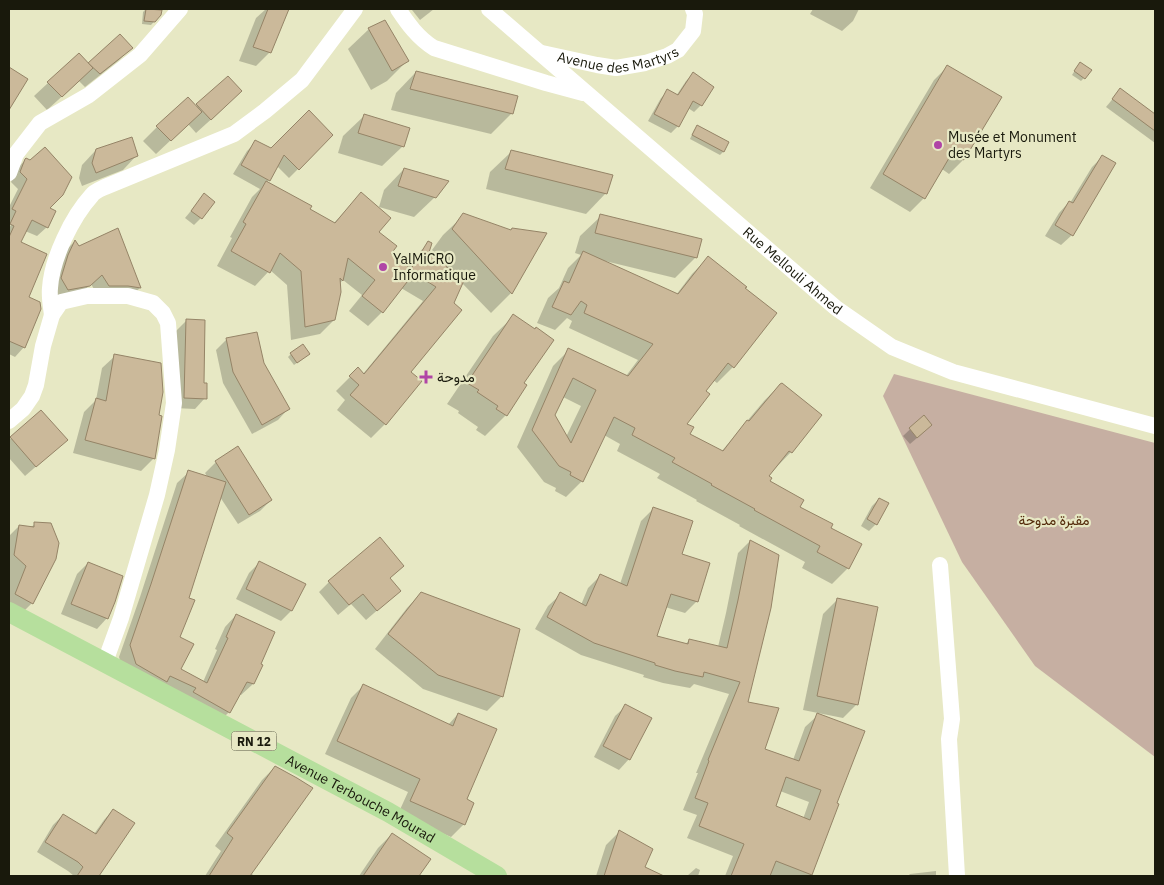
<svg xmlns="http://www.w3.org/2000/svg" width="1164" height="885" font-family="'IBM Plex Sans',Vazirmatn,sans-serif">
<rect width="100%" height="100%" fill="#e7e8c4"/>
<polygon fill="#c6afa2" points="894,374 1155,443 1155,757 1035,666 962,562 883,396"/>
<g fill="#0003" fill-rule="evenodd">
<polygon points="146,9 160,15 151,25 142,24 143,12"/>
<polygon points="266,9 281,9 287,11 270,52 256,66 239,61 256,18"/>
<polygon points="413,9 434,9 420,20 412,10"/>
<polygon points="813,9 859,9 853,21 842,31 810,14"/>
<polygon points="369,29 407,61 387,81 371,90 348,49"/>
<polygon points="131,48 118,61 85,87 79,81 47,110 34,96 48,83 88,65"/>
<polygon points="948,66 963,160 949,174 942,169 924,198 910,212 870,188 934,80"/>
<polygon points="1077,67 1084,78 1081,81 1072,75"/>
<polygon points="416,72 516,97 511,114 491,134 391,110 396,93"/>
<polygon points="693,74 713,87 701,105 694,112 688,108 678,126 671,133 648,121 661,98 668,91 676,96 686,81"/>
<polygon points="228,78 227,105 196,133 188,124 156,154 143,141 157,127 195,107"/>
<polygon points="1120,90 1155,116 1155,143 1106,107"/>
<polygon points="364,116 403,146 382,166 338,153 343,136"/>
<polygon points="697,127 727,143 723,152 720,155 690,139 694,130"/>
<polygon points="332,135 289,178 277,166 267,183 333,224 361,194 377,232 390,254 408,268 414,257 429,243 424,266 433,256 440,259 432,250 443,235 464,215 511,293 491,313 462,283 409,372 385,424 371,438 337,410 345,400 336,391 358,369 363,374 423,301 401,288 382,312 368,326 349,311 362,295 343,280 339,284 334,320 320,334 291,340 287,285 270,270 255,286 217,266 232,238 230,237 252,197 260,189 233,174 247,151 256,142 271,150"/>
<polygon points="96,150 137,155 123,170 82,186 79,178 82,165"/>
<polygon points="511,152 606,193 586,214 486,189 490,172"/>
<polygon points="1102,157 1072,235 1061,245 1045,236 1059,213 1069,202 1070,203 1092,167"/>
<polygon points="26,159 48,209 47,227 37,236 25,231 19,243 28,298 24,347 15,357 9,354 9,228 11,225 9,223 9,207 18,189 11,182 17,169"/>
<polygon points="404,169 435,197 414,217 379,207 384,190"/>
<polygon points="204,195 213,202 201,218 194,225 185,218"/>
<path d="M601,216L696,257L675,278L605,261V262L676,295L692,274L708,258L733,367L717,383L713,380L704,391L685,424L688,434L721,452L764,401L780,385L820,415L791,452L767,477L768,482L798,507L829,528L848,568L832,584L802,568L805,562L739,526L740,525L696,501L697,500L657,478L660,474L617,451L620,444L604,435L582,481L566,497L555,491L556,488L544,482L517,447L553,366L569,350L626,376L638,360L569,328L572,321L567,318L555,330L537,323L548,298L559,288L568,268L581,255L575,253L580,236ZM563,397L581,406L566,437L554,416Z"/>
<polygon points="74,242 79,248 140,288 129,298 98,296 91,284 78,296 57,300 51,289 64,252"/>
<polygon points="514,316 523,383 526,385 506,415 485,436 476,430 478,427 458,413 459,411 447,404 493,336"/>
<polygon points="186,321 205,398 195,409 174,408 176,331"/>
<polygon points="227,339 288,409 278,420 252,434 223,383 216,350"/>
<polygon points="291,354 305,357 294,365 288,357"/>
<polygon points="115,356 154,458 141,471 73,453 84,412 96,400 102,368"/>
<polygon points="41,411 55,450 25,476 9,458 9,440"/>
<polygon points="923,417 924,432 910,444 903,436"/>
<polygon points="237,448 271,500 260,511 238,524 220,497 188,598 178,637 179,669 203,682 217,650 215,649 225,627 236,615 259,665 261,666 253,684 241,695 239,694 229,712 218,723 125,675 119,657 140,597 177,483 189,472 208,478 205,473 216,462"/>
<polygon points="879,499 876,524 869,531 861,526 872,506"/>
<path d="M653,509L680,555L697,601L685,613L665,607L656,636L685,645L689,640L718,647L726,613L738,553L750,541L747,703L764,750L793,760L805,727L818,715L836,804L811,874L809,876H772L769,875L768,876H725L733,856L687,838L697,815L683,810L698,773H696L729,694L694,684L690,688L663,683L643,677L644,675L581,655L535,629L548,606L561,594L581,605L588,588L600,576L620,584L641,521ZM780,791L809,802L803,819L774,807Z"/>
<polygon points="35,524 32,603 23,612 9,604 9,544 10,535 19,526 30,528"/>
<polygon points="260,562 291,611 281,621 236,599 249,573"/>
<polygon points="88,563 107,618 97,629 61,614 77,574"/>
<polygon points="403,566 389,579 388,601 366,620 351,604 338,615 319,592 329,582"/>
<polygon points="421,593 519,629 501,697 487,711 423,689 375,649 407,608"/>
<polygon points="837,600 857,704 843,718 803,710 823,614"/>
<polygon points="363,686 448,725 458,714 465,800 464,824 451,837 398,814 408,792 325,754 351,698"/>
<polygon points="626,706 629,759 619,770 594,757 615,716"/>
<polygon points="275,767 250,873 255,876 205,876 221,851 215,846 262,780"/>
<polygon points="113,810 133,823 98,876 74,876 68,871 37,852 53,825 63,815 94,834 104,820"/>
<polygon points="620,831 644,867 652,871 654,876 596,876 606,845"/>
<polygon points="392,834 429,859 417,876 359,876 378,848"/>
<polygon points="696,868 700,870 698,876 687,876"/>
<polygon points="936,871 936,876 908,876 910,874"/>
</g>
<g fill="#cbb99a" stroke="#958467" fill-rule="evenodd">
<polygon points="146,9 162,10 161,15 155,22 144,21"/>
<polygon points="268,9 289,9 271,53 253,47"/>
<polygon points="385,20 409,61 392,71 368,28"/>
<polygon points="120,34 133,48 100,74 88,63"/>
<polygon points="79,53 93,68 62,97 47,82"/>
<polygon points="1080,62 1092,70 1085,79 1074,71"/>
<polygon points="947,65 1002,97 964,160 952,153 925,199 883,174"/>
<polygon points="9,67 28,79 9,110"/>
<polygon points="416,71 518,96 513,114 410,89"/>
<polygon points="693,72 714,87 702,106 693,101 679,127 654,114 667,89 678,95"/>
<polygon points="228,76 242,91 211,120 196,104"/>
<polygon points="1120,88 1155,114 1155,131 1112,99"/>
<polygon points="188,97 202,112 171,141 156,126"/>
<polygon points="309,110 333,135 299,170 284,155 270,181 241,165 255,140 271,148"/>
<polygon points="364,114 410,128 404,147 358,133"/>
<polygon points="697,125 729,142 724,152 692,135"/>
<polygon points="132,137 138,156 96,173 92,163 96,149"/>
<polygon points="45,147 72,177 63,195 50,208 56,211 48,228 32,220 21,242 47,254 29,297 40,302 41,309 25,348 9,341 9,237 14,226 10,224 16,211 12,209 27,179 20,172 25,159 26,158 30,160"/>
<polygon points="511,150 613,175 607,194 505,169"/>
<polygon points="1102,155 1116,163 1073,236 1055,225 1069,201 1073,203"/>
<polygon points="404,168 449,181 436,198 398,186"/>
<polygon points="266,181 312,206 310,209 335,223 361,192 391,218 379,232 397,246 391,254 411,269 428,241 432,243 425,265 433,254 448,264 446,267 466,276 454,303 462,310 411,372 422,381 386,425 350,395 359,385 349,376 358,367 364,374 436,287 414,273 383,313 362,296 375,280 348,258 343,281 340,278 341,292 335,320 305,327 301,271 280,253 270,273 231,251 246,224 243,222"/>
<polygon points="204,193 215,202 202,219 191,211"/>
<polygon points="463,213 511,230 512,228 547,233 512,294 452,229"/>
<polygon points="600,214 702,239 697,258 595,233"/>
<polygon points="118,228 141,288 128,286 109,286 102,275 90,286 68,290 61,278 68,255 75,240 79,246"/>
<path d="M583,251L678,294L708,256L747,287L745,288L777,313L734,368L728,363L706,391L710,394L687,424L694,427L690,434L723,451L747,420L749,421L780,384L782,383L822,415L792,453L789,451L769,476L772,478L770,481L804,500L800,507L833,524L831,528L862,544L849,569L817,552L820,546L754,510L755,509L711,485L712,484L672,462L675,458L632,435L635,428L614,417L583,482L570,475L571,472L559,466L532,430L568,348L628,376L653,344L584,313L587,305L581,301L571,315L552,307L564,281L569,283ZM573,378L596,390L571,443L555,415Z"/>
<polygon points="513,314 535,329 536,327 554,340 524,383 527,385 507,416 496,409 498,406 477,392 479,390 467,383"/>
<polygon points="186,319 205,320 204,383 207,383 207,399 184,398"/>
<polygon points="257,332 264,363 290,409 262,425 233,372 226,338"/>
<polygon points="303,344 310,354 297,363 290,353"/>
<polygon points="114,354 161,363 163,392 159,415 162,416 155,459 85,440 96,398 106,401"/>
<polygon points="41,410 68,440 36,467 10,437"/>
<polygon points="924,415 932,425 917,438 909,428"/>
<polygon points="238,446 272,500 249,515 215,461"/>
<polygon points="188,470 226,482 189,598 195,600 180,637 194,644 181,669 207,683 228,638 226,637 236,614 275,632 261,664 263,665 254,684 247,682 230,713 193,692 196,688 170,676 167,682 136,664 130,645 151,584"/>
<polygon points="879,498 889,503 877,525 867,519"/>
<path d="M653,507L693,521L682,554L710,563L698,602L671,594L657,636L688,644L689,639L727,648L738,600L750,540L779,555L771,608L748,702L779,708L765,749L799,761L817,713L865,731L837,803L839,804L812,875L776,861L770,876H731L744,844L699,826L708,803L695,798L709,761L708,760L740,682L704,672L703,677L675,671L655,665V663L594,643L547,617L560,592L586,606L600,574L627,586ZM786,777L821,790L810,820L776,806Z"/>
<polygon points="34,522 51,523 59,543 56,559 33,604 15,594 26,566 14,555 19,525 34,527"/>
<polygon points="380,537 404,566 390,578 401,591 377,611 363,594 349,605 328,581"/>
<polygon points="259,561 306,584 292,611 246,589"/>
<polygon points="88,562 123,576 115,602 108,619 71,604"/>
<polygon points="421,592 520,629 503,697 438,675 388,634"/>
<polygon points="837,598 878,607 858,705 817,696"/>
<polygon points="363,684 453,726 458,713 497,729 467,799 474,803 465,825 410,801 420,779 337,741"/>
<polygon points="625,704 652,718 630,760 603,746"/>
<polygon points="275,766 297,778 313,788 250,876 209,876 233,838 227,833"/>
<polygon points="113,809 135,823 99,876 77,876 83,867 78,862 45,842 63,814 96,834"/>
<polygon points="619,830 653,849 645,867 664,876 604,876"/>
<polygon points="392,833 431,859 419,876 363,876"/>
</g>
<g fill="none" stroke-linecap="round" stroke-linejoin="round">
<g stroke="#fff" stroke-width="16">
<path d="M398,9C408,24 418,38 434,48L546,83L583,93"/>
<path id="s1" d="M489,9L836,308L892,347L953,372L1155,426"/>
<path id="s2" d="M542,53L597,65L616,68L645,63L667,56L678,50L693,31L695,14L693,9"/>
<polyline points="9,173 16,154 40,123 89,95 140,55 180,9"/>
<path d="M52,315C51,307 49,297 50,288C52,258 72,217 92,195C95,191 101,189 105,187L234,134L265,111L302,80L355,9"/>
<polyline points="9,421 23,409 32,396 36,385 43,346 52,315 61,302 87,296 128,296 153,303 163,313 168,323 174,403 167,450 157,495 121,618 105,662"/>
<polyline points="940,565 952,719 949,739 957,876"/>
</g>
<path stroke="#b6df9d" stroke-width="20" id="s3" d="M9,612L388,812L497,876"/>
</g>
<g fill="#b045a6" stroke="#e7e8c4" stroke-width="2">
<circle cx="938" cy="145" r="5"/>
<circle cx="383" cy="267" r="5"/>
<path d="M423.5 369.5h5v5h5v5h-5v5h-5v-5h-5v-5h5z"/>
</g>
<g text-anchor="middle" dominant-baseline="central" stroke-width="4.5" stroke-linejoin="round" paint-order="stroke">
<rect fill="#e7e8c4" stroke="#575743" stroke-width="1" x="231.5" y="731.5" width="45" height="19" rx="4"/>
<g font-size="12" font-weight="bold" fill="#19190c">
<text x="254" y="741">RN 12</text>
</g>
<g font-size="14" fill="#19190c" stroke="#e7e8c4">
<text stroke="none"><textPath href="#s2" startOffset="78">Avenue des Martyrs</textPath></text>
<text stroke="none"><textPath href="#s1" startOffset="401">Rue Mellouli Ahmed</textPath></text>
<text stroke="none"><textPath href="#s3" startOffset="398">Avenue Terbouche Mourad</textPath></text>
</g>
<g font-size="14" fill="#19190c" stroke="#e7e8c4" text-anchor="start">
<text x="948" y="137">Musée et Monument<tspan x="948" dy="16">des Martyrs</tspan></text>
<text x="393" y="259">YalMiCRO<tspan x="393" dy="16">Informatique</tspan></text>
<text x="437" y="377">مدوحة</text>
</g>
<g font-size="14" fill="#532a0a" stroke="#e7e8c4">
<text x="1054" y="520">مقبرة مدوحة</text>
</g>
</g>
<rect width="1164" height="885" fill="none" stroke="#19190c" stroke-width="20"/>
</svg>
